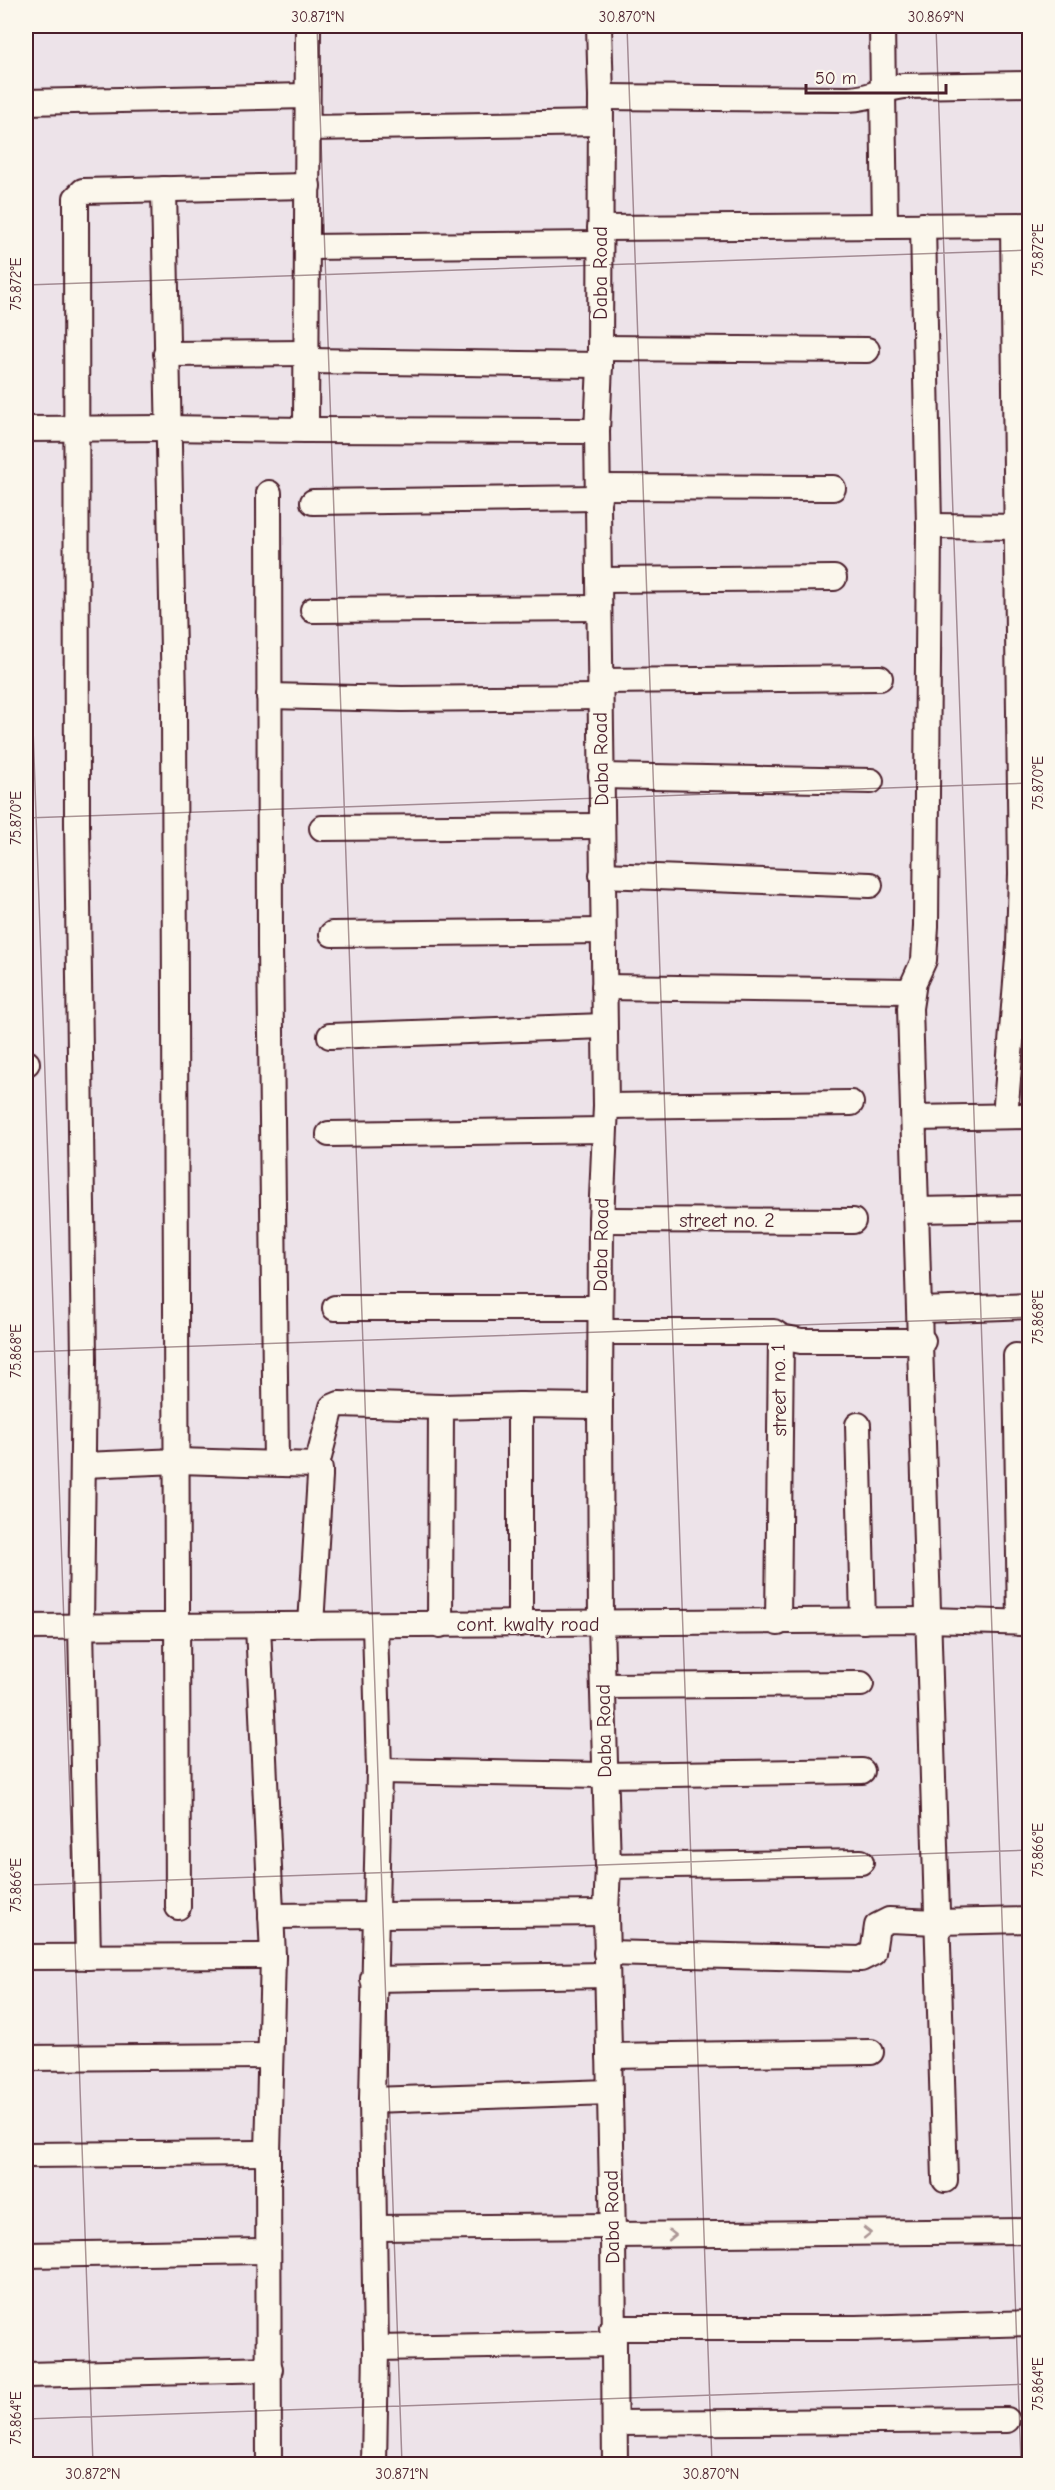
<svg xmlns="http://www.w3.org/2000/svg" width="1055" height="2490" font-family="'Comic Neue',sans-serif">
<rect width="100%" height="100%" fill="#ede3e9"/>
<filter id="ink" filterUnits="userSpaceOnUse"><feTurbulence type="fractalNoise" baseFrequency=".0167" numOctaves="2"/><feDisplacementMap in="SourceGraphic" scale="12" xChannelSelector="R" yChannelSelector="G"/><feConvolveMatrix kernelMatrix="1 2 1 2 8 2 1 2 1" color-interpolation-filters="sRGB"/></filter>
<g filter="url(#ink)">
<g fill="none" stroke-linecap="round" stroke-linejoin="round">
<defs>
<g id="minor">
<polyline points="599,26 601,97 600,365 597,431 606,1106 601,1220 600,1406 601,1624 608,1866 606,1913 613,2235 615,2464"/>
<polyline points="882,26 885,225"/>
<path d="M601,97L848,99C871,99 883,88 904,86L1030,84"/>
<polyline points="26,102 306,96"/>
<polyline points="308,128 600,123"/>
<polyline points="164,189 174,702 178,1907"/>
<path d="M923,225L929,526L926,926L924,960L914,982L910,1008C925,1399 934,1790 945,2180"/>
<polyline points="600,228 1030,225"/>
<polyline points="308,247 600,244"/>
<polyline points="600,348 867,350"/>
<polyline points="166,354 308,353"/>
<polyline points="307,361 600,365"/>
<polyline points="26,429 167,428 306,430 308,26"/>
<polyline points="306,430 597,431"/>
<polyline points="599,487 833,488"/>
<polyline points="269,493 270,946 276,1463"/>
<polyline points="313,502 599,498"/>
<polyline points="929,526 1030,527"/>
<polyline points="600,580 834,578"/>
<polyline points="313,610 599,608"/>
<polyline points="601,681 880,678"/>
<polyline points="269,696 402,699 600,697"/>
<polyline points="601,776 871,781"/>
<polyline points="322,828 601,826"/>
<polyline points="602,875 870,885"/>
<polyline points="332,934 603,931"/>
<polyline points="604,987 912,991"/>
<polyline points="330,1036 604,1026"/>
<polyline points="26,1063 27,1063"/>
<polyline points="606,1106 851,1103"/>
<polyline points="1005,1116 1019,946 1021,874 1013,226"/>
<polyline points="914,1118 1030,1116"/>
<polyline points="329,1134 604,1130"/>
<polyline points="916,1210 1030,1208"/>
<polyline points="601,1220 853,1221"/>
<polyline points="335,1308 600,1308"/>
<polyline points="922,1310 1030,1306"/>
<polyline points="601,1332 774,1332 781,1337 778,1623"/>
<polyline points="781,1337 801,1341 923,1341"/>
<polyline points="1016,1356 1020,1623"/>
<polyline points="858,1425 863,1621"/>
<polyline points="84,1465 178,1461 317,1465"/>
<polyline points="520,1624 520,1405 600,1406"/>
<polyline points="311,1625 320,1476 320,1469 317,1465 332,1407 339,1404 441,1407"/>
<polyline points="440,1625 441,1407 520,1405"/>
<polyline points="258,1626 273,1956 268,2153 269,2464"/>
<polyline points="26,1627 928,1620 1030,1623"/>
<polyline points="603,1686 861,1684"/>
<polyline points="379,1771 604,1775 862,1771"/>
<polyline points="608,1866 861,1862"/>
<polyline points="271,1916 606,1913"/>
<polyline points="606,1953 861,1959 873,1953 877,1926 889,1920 938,1922 1030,1920"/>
<polyline points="26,1957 273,1956"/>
<polyline points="88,1957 81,1627 84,1359 77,824 76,198 83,191 308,186"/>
<polyline points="373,1979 607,1975"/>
<polyline points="609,2056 871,2052"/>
<polyline points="26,2058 269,2056"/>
<polyline points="372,2100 609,2092"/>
<polyline points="26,2155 268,2153"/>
<polyline points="374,2228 613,2226"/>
<polyline points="613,2235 1030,2231"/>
<polyline points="26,2255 268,2251"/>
<polyline points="612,2328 857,2328 1030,2323"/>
<polyline points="376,2348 613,2344"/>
<polyline points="26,2375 270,2369"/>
<polyline points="616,2423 1007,2420"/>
<polyline points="374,2464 376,2348 372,2100 379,1771 375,1625"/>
</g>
</defs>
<use href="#minor" stroke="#4a1f2b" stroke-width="28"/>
<use href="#minor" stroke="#fbf7ec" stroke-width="24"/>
</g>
<defs><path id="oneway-chevron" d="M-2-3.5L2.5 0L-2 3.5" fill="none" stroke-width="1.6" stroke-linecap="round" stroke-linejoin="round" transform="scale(1.5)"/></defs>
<g stroke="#ab9695">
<use href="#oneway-chevron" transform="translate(867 2233) rotate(-1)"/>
<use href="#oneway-chevron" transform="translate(672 2235) rotate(-1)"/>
</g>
</g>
<path fill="none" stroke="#4a1f2b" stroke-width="1.5" stroke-opacity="0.45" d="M317,26L402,2464M627,26L712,2464M936,26L1021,2464M26,285L1030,250M26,525L93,2464M26,818L1030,783M26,1352L1030,1317M26,1885L1030,1850M26,2419L1030,2384"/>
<g text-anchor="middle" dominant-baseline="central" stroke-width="6" stroke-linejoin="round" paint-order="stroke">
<g font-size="20" fill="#4a1f2b" stroke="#fbf7ec">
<text transform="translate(600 273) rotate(-90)">Daba Road</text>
<text transform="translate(601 759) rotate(-91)">Daba Road</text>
<text x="727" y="1220">street no. 2</text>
<text transform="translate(601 1245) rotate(-89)">Daba Road</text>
<text transform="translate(779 1390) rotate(-91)">street no. 1</text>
<text x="528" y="1624">cont. kwalty road</text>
<text transform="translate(604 1731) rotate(-91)">Daba Road</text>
<text transform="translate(612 2217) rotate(-91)">Daba Road</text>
</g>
</g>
<rect width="1055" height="2490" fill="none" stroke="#fbf7ec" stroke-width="66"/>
<path d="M806 84v9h140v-9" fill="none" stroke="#4a1f2b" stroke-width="3"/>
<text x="815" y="84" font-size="18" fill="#4a1f2b" stroke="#fbf7ec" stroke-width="4.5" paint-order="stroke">50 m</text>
<rect x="33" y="33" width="989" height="2424" fill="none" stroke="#4a1f2b" stroke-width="2"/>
<g font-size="15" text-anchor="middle" fill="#4a1f2b">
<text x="318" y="22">30.871°N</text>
<text x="627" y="22">30.870°N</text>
<text x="936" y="22">30.869°N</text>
<text transform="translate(1038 250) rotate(-90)" y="5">75.872°E</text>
<text transform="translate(16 284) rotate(-90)" y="5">75.872°E</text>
<text transform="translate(1038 783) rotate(-90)" y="5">75.870°E</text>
<text transform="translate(16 818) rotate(-90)" y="5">75.870°E</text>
<text transform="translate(1038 1317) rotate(-90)" y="5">75.868°E</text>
<text transform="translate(16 1351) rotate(-90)" y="5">75.868°E</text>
<text transform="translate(1038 1850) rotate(-90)" y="5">75.866°E</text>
<text transform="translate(16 1885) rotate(-90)" y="5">75.866°E</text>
<text transform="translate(1038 2384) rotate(-90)" y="5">75.864°E</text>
<text transform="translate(16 2418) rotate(-90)" y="5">75.864°E</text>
<text x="93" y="2479">30.872°N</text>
<text x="402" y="2479">30.871°N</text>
<text x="711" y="2479">30.870°N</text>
</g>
</svg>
